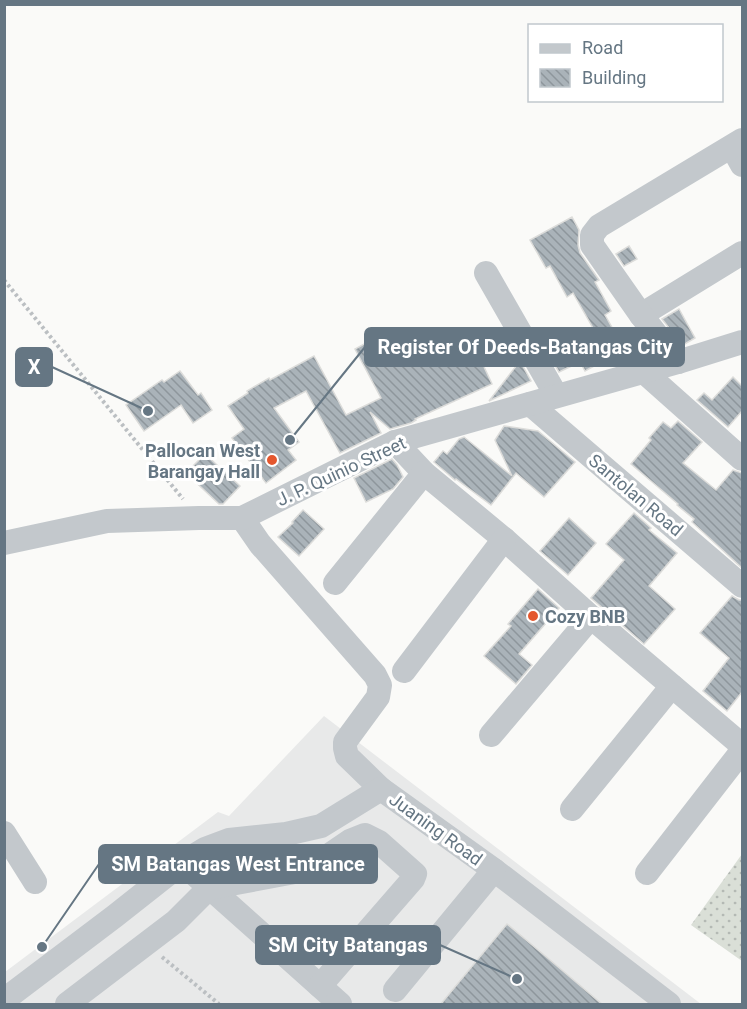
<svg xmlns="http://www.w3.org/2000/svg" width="747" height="1009" font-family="Roboto,sans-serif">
<defs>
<pattern id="grass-dots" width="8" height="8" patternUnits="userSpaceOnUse" patternTransform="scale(1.5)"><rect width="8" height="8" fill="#dadfd7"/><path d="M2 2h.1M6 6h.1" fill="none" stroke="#b4b9b4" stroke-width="1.8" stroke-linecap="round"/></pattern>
<pattern id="building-back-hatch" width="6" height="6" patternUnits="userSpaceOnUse" patternTransform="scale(1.5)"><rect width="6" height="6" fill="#aab3b9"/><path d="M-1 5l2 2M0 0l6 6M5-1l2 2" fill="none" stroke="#8e969c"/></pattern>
</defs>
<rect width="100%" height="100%" fill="#fafaf8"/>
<polygon fill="#e8e9e9" points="324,716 701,1004 5,1004 5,972 218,812 229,816"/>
<polygon fill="url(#grass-dots)" points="742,854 742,961 691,925"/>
<g fill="url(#building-back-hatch)" stroke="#dcdcda" stroke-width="1.5">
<polygon points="572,217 579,230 578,245 580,253 599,280 595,282 611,311 605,315 627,354 607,365 605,360 585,371 580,362 559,372 550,356 570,345 568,342 593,328 573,293 567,297 550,266 546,268 530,240"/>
<polygon points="629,246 637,259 624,266 616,254"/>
<polygon points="679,309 695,338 683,345 662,319"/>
<polygon points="379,336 386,350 406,338 419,360 452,340 464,359 477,352 492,384 415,419 416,420 411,423 390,429 370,412 381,433 340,453 306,391 274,408 299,442 288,450 296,460 266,483 232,438 244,429 228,406 248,393 247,391 269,378 270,380 314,356 346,415 381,398 355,349"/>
<polygon points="520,361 531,381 489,401"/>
<polygon points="180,371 198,395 201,393 212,410 193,423 181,405 144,431 126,405 162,380 164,382"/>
<polygon points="733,377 742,386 742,411 728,427 697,400 704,393 712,400"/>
<polygon points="678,421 702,442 683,463 716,490 733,470 742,473 742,568 692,522 694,519 677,505 678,504 631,464 651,440 649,438 663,422 671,428"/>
<polygon points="504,426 538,431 575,462 544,497 516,473 491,505 456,479 455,480 434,462 443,451 447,454 459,439 464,437 512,476 495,440"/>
<polygon points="205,454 240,486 223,504 219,504 186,473"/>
<polygon points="392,459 397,465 403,477 393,489 366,502 354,478"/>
<polygon points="303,510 324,529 299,556 278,537 293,523 292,522"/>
<polygon points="634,513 651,528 649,530 677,553 649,586 675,609 644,644 591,598 624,560 606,544"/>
<polygon points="569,518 596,543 568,575 540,551"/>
<polygon points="538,589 559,608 519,654 532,665 516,684 484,656 511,626 508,624"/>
<polygon points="732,596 739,600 742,600 742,692 727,711 703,691 729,658 700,633"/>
<polygon points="507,924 550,960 603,1005 440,1005"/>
</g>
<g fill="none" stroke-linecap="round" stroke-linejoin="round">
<g stroke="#bbbfc2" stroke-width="4" stroke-dasharray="3 3" stroke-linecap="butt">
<polyline points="4,280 183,499"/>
<polyline points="162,957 219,1004"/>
</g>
<g stroke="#c3c8cc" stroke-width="24">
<polyline points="732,147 742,165"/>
<polyline points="486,273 556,395"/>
<polyline points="641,315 742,253"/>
<polyline points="678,362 641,315 592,245 592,235 599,226 742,140"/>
<polyline points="643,371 742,459"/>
<polyline points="530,404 742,586"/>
<polyline points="395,442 424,473 504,539 591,617 738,742 741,752 647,873"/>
<polyline points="242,518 260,544 375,675 380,685 378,697 345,742 345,748 347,756 381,789 494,870 669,1004"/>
<polyline points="4,543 107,521 199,518 242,518 395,442 678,362 742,342"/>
<polyline points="335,583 424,473"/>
<polyline points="404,671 504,539"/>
<polyline points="491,735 591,617"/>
<polyline points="572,809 672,686"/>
<polyline points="4,833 35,882"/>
<polyline points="182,863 340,1004"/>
<polyline points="395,990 494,870"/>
<polyline points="4,1000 115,916 182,863 205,849 229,840 286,834 321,826 381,789"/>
<polyline points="67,1004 176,921 209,888 300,871 325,858 350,841 365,835 379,842 415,874 413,879 320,986"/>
</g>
</g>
<g fill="#e4572e" stroke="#fff" stroke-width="2">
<circle cx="272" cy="460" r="6"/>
<circle cx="533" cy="616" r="6"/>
</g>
<g text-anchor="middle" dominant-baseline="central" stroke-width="6" stroke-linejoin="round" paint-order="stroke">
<g font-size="18" font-weight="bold" fill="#657683" stroke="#fff" text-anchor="end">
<text x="260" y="450">Pallocan West<tspan x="260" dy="21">Barangay Hall</tspan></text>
<text x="545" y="616" text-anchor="start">Cozy BNB</text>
</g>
<g font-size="18" fill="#657683" stroke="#fff">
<text transform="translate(341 471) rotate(-25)">J. P. Quinio Street</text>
<text transform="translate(636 495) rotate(40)">Santolan Road</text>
<text transform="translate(436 829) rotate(36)">Juaning Road</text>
</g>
</g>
<path fill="none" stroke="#657683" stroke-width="2" d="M290 440L365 347M148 411L52 367M42 947L99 864M517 979L440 945"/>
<g fill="#657683" stroke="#fff" stroke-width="2">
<circle cx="290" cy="440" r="6"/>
<circle cx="148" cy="411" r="6"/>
<circle cx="42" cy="947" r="6"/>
<circle cx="517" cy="979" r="6"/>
</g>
<g fill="#657683" stroke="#657683" stroke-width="2">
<rect x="365" y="328" width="319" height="38" rx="6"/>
<rect x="16" y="348" width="36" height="38" rx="6"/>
<rect x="99" y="845" width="278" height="38" rx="6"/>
<rect x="256" y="926" width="184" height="38" rx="6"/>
</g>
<g font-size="20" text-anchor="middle" font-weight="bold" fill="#fff">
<text x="525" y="354">Register Of Deeds-Batangas City</text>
<text x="34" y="374">X</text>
<text x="238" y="871">SM Batangas West Entrance</text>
<text x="348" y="952">SM City Batangas</text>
</g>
<rect width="747" height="1009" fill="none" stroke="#657683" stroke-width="12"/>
<rect x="528" y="24" width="195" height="78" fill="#ffffff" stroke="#c1c8cd" stroke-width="1.5"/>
<rect x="540" y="44" width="30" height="9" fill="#c3c8cc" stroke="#c1c8cd" stroke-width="1.5"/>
<text x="582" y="54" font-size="18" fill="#657683">Road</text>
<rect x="540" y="69" width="30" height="18" fill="url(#building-back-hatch)" stroke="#c1c8cd" stroke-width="1.5"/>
<text x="582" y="84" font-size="18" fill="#657683">Building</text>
</svg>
